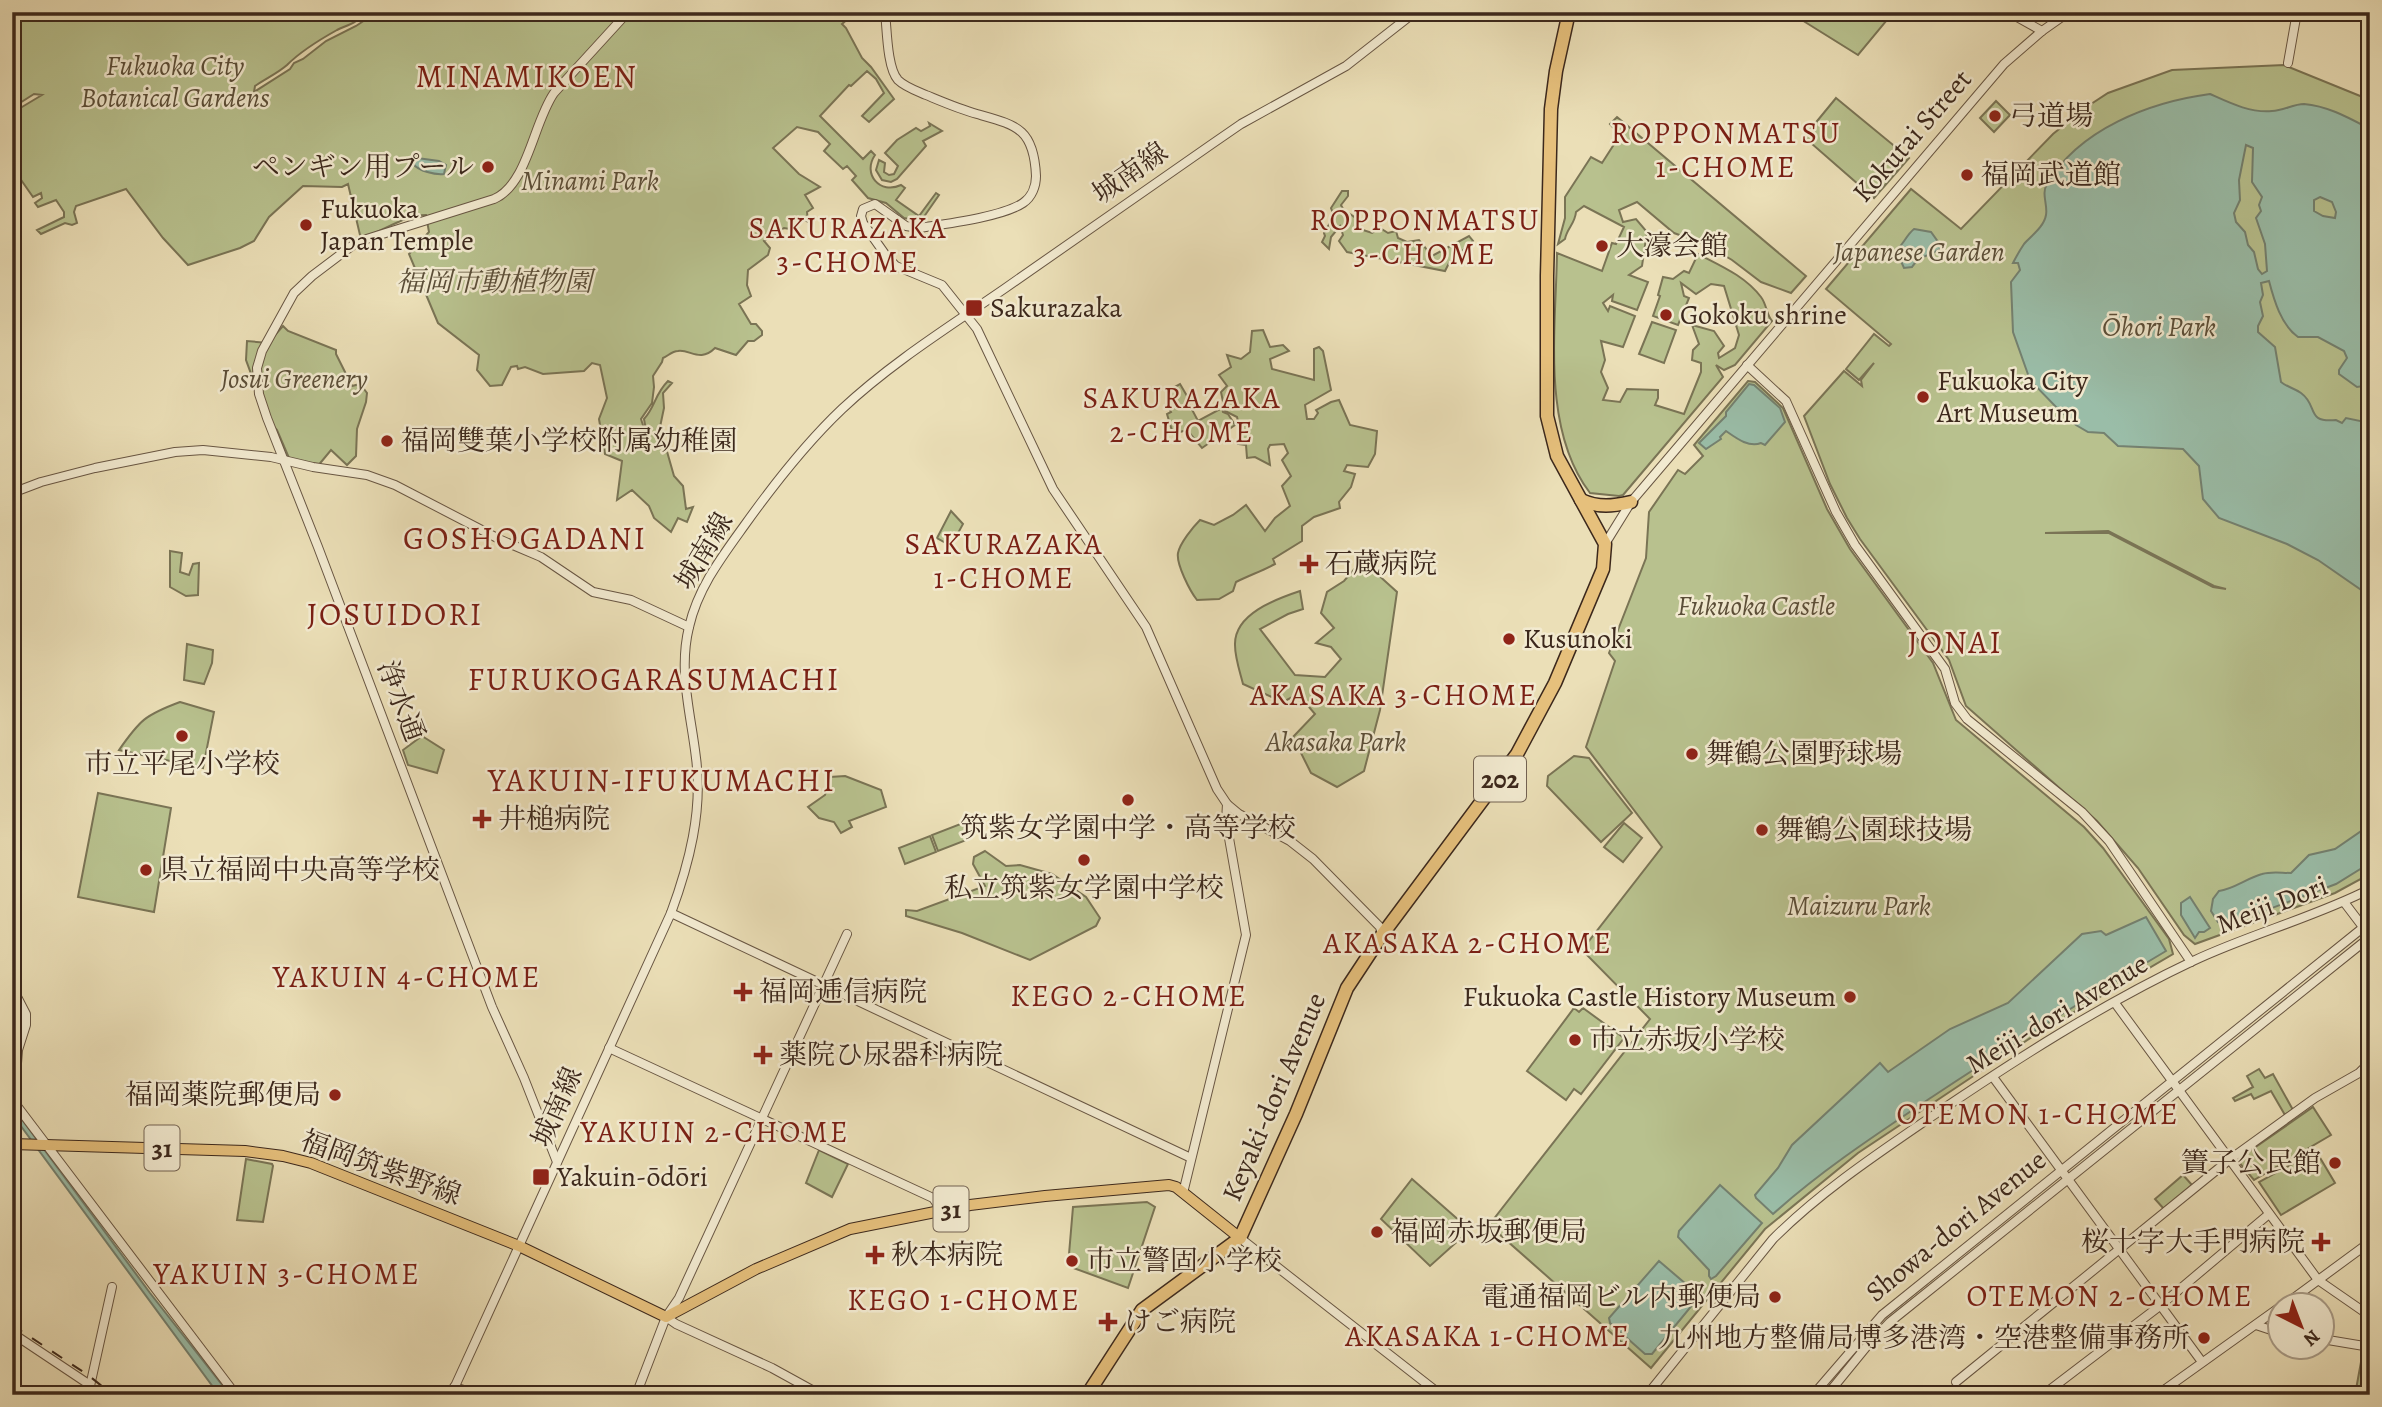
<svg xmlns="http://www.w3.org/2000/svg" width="2382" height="1407" font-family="Alegreya,'Noto Serif JP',serif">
<rect width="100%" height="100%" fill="#ebdfb7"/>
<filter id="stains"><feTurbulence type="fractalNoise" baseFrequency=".00286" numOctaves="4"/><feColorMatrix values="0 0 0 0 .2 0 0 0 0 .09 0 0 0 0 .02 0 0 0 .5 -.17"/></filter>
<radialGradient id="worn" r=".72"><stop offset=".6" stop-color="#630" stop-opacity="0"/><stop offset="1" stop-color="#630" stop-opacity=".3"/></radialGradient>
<g fill="#b8c18e" stroke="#7a7455" stroke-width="2" fill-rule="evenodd">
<path d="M13,12H363C359,23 347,25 337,30C319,40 301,51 287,65C278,73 265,79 255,86L254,92L290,69L294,63L303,59L326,41L356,26L365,20L367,12H837L850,17L842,24L846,28L862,58L871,67L894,99L869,122L862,116L884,93L876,79L867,71L851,86L849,85L820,116L863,159L871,151L875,155C862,174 880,195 901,185L905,188L896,200L919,216L936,193L939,195L921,221L904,218L886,203L868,198L852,180L856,176L847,166L843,169L824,151L830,144L818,132L797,127L773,148L799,174L820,187L805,195L813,208L807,212L808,222L805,220L790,229L784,228L764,241L770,248L768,255L748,270L747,285L751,296L739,304L751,324H756L762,331V335L754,341H748L736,355L715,348C700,363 690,349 678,351C672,351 668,356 663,358L662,362L653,376L654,387L652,403L641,419L648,441L644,419C656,406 654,395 668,381L672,383L663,393L664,408L660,427L674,476L683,486L686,509L693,507L687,522L678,518L671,532L654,518L649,506L632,490L617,500L622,461L605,454L599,419L607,398L600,365L592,363L584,371L543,374L525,367L518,369L517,366L511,367L502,385L490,386L477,370L479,355L438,323L409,254L429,232L426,215C403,215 385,231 363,237L360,235L348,184L342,187L303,186L269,217L254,241L240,248L188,265L163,238L126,189L76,206L74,212L77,223L72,225L65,223L41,234L37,230L64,217V212L56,200L38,207L35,203L42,198L41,193L33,197L19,177L12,180V113L42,95L34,94L12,108Z"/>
<polygon points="1800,12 1899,12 1895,18 1886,21 1858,55 1797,17"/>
<path d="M2284,65L2370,100V874L2335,893L2195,944L2184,935L2138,868L2097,821L1966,706L1949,660L1860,539L1847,518L1830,484L1804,416L1844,371L1862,386L1861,380L1874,363L1859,380L1846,369L1874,334L1889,346L1891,344L1826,289L1911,189L1961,229L2053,134L2085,108L2108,93L2172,70ZM2108,531L2214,586L2226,589L2213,587L2109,533H2045Z"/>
<polygon points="1836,98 1909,158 1874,198 1804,137"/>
<polygon points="1996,101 2010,115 1994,132 1980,118"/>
<path d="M1617,117L1806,276L1791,293L1761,282L1732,260L1707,245L1674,233L1637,202L1619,210L1623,222L1636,219L1647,232L1642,266L1629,275L1648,282L1637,310L1612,301L1613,295L1603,303L1608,311L1610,306L1635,316L1623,347L1601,341L1605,360L1601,372L1608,388L1603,400L1620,402L1627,389L1658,390V398L1655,405L1684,414L1701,372V363L1692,360L1693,350L1699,344L1692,325L1714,331L1724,346L1718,353L1719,358L1735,348L1739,335L1724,286L1711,284L1696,294L1681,283L1684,296L1689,298L1678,325L1653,316L1660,296L1658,295L1663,277L1673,279L1684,271L1689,273L1698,254C1721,266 1745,276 1761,297C1767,305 1766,314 1772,321L1735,365L1724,370L1716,365L1723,377L1623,495L1619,496L1590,493C1541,429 1556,328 1557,253L1602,271L1612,243L1616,244L1624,227L1584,206L1576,212C1575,224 1567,228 1565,239L1558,244L1565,218V197L1591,157L1602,163L1620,135L1610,124Z"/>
<polygon points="929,123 942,131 923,141 926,146 897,179 891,182 882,180 876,170 879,160 885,163 884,172 889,175 894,174 898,166 885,153 897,140 916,128 921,131 930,126"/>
<polygon points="1342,191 1348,191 1348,196 1341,205 1343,209 1360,221 1360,229 1372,233 1380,228 1388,233 1396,231 1398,238 1407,242 1419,240 1432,256 1469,236 1473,241 1449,263 1445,271 1347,252 1339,241 1343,235 1340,226 1331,237 1329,249 1322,242 1325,236 1324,233 1334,216 1331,208"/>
<polygon points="1652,322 1676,330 1664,363 1639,354"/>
<polygon points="283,326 288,331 336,350 336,354 352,386 360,384 367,393 366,402 357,429 356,456 347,465 331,450 317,467 289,458 277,430 268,420 246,360 247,341 268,343"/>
<path d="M1263,330L1270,347L1283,345L1289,351L1270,359L1272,369L1314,380V349L1319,347L1323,351L1331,390L1305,405L1307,419H1314L1318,413L1316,410L1331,402L1339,400L1350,425L1377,431L1375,454L1368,467L1347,465L1344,471L1355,474L1351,487L1339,502L1340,508L1314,517L1302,526V541L1273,559L1275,564C1262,571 1250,575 1236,582L1233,591L1219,599L1197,600C1190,591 1176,564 1178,553C1180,543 1193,527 1200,520L1214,525L1233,515L1246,505L1265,531L1275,518L1290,506L1282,486L1291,476L1282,460L1288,453L1284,444L1270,445L1268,449L1270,465L1255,457L1247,458L1246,445L1238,444L1241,434L1237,417L1225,411L1221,392L1227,386L1219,375L1231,367L1227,355L1241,359L1250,352L1252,331Z"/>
<polygon points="1748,381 1755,382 1783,408 1827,509 1850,549 1933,663 1956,720 2084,827 2103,848 2169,939 2173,954 2035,1035 1858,1153 1765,1229 1651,1368 1489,1225 1650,1019 1582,950 1662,847 1586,747 1615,661 1609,653 1646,558 1649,512 1678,470 1685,474 1703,456 1694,445"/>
<polygon points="1180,384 1187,396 1189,395 1191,399 1188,402 1198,421 1222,408 1223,412 1228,414 1235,425 1202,448 1187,430 1173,434 1167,414 1171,412 1169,408 1174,403 1169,390"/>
<polygon points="951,511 963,524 951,546 937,538"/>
<polygon points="170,551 182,553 180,572 189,575 193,564 199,563 198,595 186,596 170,587"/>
<path d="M1358,565L1375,572L1397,592L1380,710L1364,771L1337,787L1311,773L1293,737L1315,714L1298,694L1283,702L1243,684C1240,672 1235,658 1235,645C1234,614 1276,599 1300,591L1303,609L1288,614L1260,629L1295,675L1325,677L1341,659L1331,647L1316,643L1334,628L1321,613L1327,592L1344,581Z"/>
<polygon points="187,644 213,650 212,663 204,684 184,680"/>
<path d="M180,702L214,712L203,768L119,750C140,720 145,715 180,702Z"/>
<polygon points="422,736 444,750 437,773 408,765 403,750"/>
<polygon points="1574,756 1589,758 1632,813 1601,842 1547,786 1548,776"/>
<polygon points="845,776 881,790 886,807 849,821 852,827 841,833 834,822 819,818 808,807 825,795 830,777"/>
<polygon points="98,793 171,808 154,912 78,897"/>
<polygon points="963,823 969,839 938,851 932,835"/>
<polygon points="1624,823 1642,838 1623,862 1604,847"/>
<polygon points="930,836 936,852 905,864 899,848"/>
<polygon points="985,851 1006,866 1020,865 1052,874 1086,897 1100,918 1096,926 1030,960 962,933 906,916 906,910 917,911 985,886 973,864 974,857"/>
<polygon points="1574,1008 1579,1012 1583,1008 1624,1038 1581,1094 1574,1089 1566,1100 1527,1071"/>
<polygon points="2259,1069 2265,1078 2273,1074 2293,1110 2285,1115 2271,1091 2254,1099 2251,1094 2235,1101 2233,1098 2253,1087 2247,1076"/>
<polygon points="2313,1107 2331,1135 2254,1180 2237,1160"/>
<polygon points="819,1150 848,1164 832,1197 806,1183"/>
<polygon points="2316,1151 2335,1183 2281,1215 2259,1182"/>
<polygon points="246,1159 272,1164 273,1166 263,1222 237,1220"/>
<polygon points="2183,1175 2192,1185 2164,1209 2155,1199"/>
<polygon points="1412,1179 1470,1230 1430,1266 1381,1219"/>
<polygon points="1147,1202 1155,1207 1128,1288 1068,1266 1073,1207"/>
<polygon points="2361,1362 2370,1364 2370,1395 2355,1395"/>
</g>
<g fill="#9abda8" stroke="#748170" stroke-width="2" fill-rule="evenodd">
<path d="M2210,94C2230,103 2250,113 2272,111C2283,111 2293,104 2304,104C2328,106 2349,118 2370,129V385L2357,387L2339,374V370L2347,358L2344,351L2318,337H2298C2281,325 2274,300 2269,281L2261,283L2263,295L2260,302L2263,316L2258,326V332L2275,347L2281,382C2287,387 2294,388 2301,393C2319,406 2305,423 2336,420L2342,423L2346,418L2370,423V596L2318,560L2287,544L2219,518L2203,499L2199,466L2183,449L2118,446L2104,433L2088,432L2076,425L2057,408L2030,380L2013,332L2011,282L2020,270L2018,263H2013C2016,257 2020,250 2024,244C2031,236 2044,227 2046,215C2048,205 2041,194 2047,184C2079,129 2150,102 2210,94ZM2246,145L2253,148L2252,182L2262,197L2259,205L2261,211L2256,218L2265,244L2267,271L2262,274L2258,269L2254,252L2248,245L2245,232L2236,222L2234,213L2240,200L2239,180ZM2320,197L2332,202L2336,212L2335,218L2323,216L2314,211V200Z"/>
<path d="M417,158L439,161L446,165L444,174C435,175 419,171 413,164Z"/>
<path d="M1914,229L1931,232L1939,243L1945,244C1937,256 1920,253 1912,267L1904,268L1900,259L1895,260L1891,254C1902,249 1905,236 1914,229Z"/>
<path d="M1749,384L1754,385L1780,408L1785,422L1765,445L1761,443C1749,448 1736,438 1726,431L1720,437L1721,439L1706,449L1699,443L1726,416V412Z"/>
<path d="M2370,825V863L2336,884L2232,923L2226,920L2218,922L2211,911L2213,899L2219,891C2234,889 2247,878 2262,874C2272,871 2281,873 2291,873L2309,855L2335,849Z"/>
<polygon points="2190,897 2210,928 2204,932 2199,932 2195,938 2181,915 2181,903"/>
<path d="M2146,917L2166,951C2087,998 2009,1046 1932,1097C1877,1134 1822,1170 1773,1214L1756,1198L1755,1195L1778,1168L1792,1145L1880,1063L1888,1072L1950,1029L2008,1003L2082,934L2101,931L2106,935Z"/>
<polygon points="12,1106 150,1293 230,1395 219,1395 12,1114"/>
<polygon points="1720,1185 1762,1223 1716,1276 1711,1279 1709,1276 1709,1270 1678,1237 1679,1231"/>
<polygon points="1659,1261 1693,1290 1698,1288 1700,1290 1698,1298 1652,1354 1645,1354 1610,1323 1609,1318"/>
</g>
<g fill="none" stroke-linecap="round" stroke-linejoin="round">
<defs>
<g id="minor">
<path d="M885,12C887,29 887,68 898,80C905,87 917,91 926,95C943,102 959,109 977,114C1016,125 1034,128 1036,176C1036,186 1032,197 1023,203C1002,217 945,224 919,228L906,226L875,204L863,209L861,216L863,223L887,257L896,266L942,285L977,329L1053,489L1146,627L1217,789L1227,804L1226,821L1246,935L1183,1193"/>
<polyline points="2008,12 2042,31"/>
<polyline points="2288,63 2297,12"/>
<polyline points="1747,365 1786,401 1836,512 1855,545 1945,669 1955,703 1967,719 2082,812 2109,841 2191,962"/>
<polyline points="12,493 41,482 95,468 175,452 203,450 271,457 313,467 367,475 395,485 501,540 541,557 593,592 631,600 689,627"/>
<polyline points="1605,544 1631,502 2004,64 2042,31 2069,12"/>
<polyline points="1227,804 1239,814 1290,841 1313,859 1380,927 1382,935"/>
<polyline points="2344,902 2363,927"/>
<polyline points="671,913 1191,1158"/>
<polyline points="12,987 26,1014 26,1025 18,1050 14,1102 236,1395"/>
<polyline points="2115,1003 2318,1280 2370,1316"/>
<polyline points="609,1048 933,1198 942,1211"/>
<polyline points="1993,1077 2202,1362"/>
<path d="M557,1162L524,1078L492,1007L318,547L267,418L259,394L257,368L262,351L294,293L312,276L357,242L494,199C528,184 533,123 554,93L628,12"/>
<polyline points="1240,1238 1441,1395"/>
<polyline points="2283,1306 2370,1242"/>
<polyline points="666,1317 676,1324 772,1368 821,1395"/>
<polyline points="2256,1325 2280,1333"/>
<polyline points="12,1333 90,1385"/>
<polyline points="2322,1339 2370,1347"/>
<polyline points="1956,1382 2229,1160 2315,1098 2359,1073 2370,1062"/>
<polyline points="454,1387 480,1395"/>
<polyline points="88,1395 112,1287"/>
<path d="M451,1395L671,913C689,864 703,811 696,758C691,714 678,672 689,627C698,588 721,558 744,526C774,484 805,444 842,409C891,363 949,327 1004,289C1073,241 1143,192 1212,144L1241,124L1346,66L1415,12"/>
<polyline points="636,1395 666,1317 679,1298 847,934"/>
<path d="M1647,1395L1773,1239C1819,1193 1874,1156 1928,1119C2012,1062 2100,1005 2193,961C2250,934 2313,918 2370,889"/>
<polyline points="1813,1395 1882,1315 2370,922"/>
<polyline points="1827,1395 1867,1346 1890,1322 2370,937"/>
<polyline points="2043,1395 2161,1305 2269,1214"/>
<polyline points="2157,1395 2280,1307"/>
</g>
<polyline id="major" points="12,1144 245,1151 283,1156 311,1163 519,1246 666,1317 756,1269 850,1229 970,1205 1045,1196 1169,1185 1176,1187 1240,1238"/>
<g id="highway">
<path d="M1581,500C1599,508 1613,506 1631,502"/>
<polyline points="1087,1395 1142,1310 1240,1238 1296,1114 1347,988 1382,935 1517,754 1555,683 1603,569 1605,544 1557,456 1547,416 1547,276 1551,109 1556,71 1569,12"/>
</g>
</defs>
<use href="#minor" stroke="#685643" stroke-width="10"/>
<use href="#major" stroke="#3c281c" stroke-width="12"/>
<use href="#highway" stroke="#3c281c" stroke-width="15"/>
<use href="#minor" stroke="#f2ead0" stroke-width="8"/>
<use href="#major" stroke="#e6c07c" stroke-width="10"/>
<use href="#highway" stroke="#e6c07c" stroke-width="12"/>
<polyline stroke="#3c281c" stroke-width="2" stroke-dasharray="12 12" stroke-linecap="butt" points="12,1325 88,1375 113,1395"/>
</g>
<g fill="#8f2418" stroke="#f2ead0" stroke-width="2.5">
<circle cx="1995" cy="116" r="7"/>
<circle cx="488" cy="167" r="7"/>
<circle cx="1967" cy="175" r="7"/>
<circle cx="306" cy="225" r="7"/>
<circle cx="1602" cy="246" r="7"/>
<rect x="965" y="299" width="18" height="18" rx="3.5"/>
<circle cx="1666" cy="315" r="7"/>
<circle cx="1923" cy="397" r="7"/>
<circle cx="387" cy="441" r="7"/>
<path d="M1305.5 553.5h7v7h7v7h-7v7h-7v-7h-7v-7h7z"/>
<circle cx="1509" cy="639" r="7"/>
<circle cx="182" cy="736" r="7"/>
<circle cx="1692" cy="754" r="7"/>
<circle cx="1128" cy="800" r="7"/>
<path d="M478.5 808.5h7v7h7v7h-7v7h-7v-7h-7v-7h7z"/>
<circle cx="1762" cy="830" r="7"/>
<circle cx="1084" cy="860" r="7"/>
<circle cx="146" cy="870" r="7"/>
<path d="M739.5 981.5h7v7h7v7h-7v7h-7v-7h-7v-7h7z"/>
<circle cx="1850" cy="997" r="7"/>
<circle cx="1575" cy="1040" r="7"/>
<path d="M759.5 1044.5h7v7h7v7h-7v7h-7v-7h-7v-7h7z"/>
<circle cx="335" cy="1095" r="7"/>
<circle cx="2335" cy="1163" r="7"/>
<rect x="532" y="1168" width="18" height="18" rx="3.5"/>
<circle cx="1377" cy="1232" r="7"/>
<path d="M2317.5 1231.5h7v7h7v7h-7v7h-7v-7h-7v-7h7z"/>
<path d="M871.5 1244.5h7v7h7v7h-7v7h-7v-7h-7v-7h7z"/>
<circle cx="1072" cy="1261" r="7"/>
<circle cx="1775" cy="1297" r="7"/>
<path d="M1104.5 1311.5h7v7h7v7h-7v7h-7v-7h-7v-7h7z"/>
<circle cx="2204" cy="1338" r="7"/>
</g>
<g text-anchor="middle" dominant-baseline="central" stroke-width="5" stroke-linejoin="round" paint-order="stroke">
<g fill="#f2ead0" stroke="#736252" stroke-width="2">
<rect x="1474" y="756.5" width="52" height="45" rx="5"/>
<rect x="144.5" y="1125.5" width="35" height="45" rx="5"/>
<rect x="933.5" y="1186.5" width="35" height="45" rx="5"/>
</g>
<g font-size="26" font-weight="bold" fill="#3c281c">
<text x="1500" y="779">202</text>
<text x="162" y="1148">31</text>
<text x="951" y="1209">31</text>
</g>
<g font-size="28" font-style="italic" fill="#5b4e38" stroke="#f2ead0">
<text x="175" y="66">Fukuoka City<tspan x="175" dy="32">Botanical Gardens</tspan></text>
<text x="590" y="181">Minami Park</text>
<text x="1919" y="252">Japanese Garden</text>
<text x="494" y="282">福岡市動植物園</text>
<text x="2159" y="327">Ōhori Park</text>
<text x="294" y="379">Josui Greenery</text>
<text x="1756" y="606">Fukuoka Castle</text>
<text x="1336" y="742">Akasaka Park</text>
<text x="1859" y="906">Maizuru Park</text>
</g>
<g font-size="28" fill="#3c281c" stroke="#f2ead0" text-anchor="start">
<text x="2009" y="116">弓道場</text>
<text x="474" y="167" text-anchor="end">ペンギン用プール</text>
<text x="1981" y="175">福岡武道館</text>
<text x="320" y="209">Fukuoka<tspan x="320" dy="32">Japan Temple</tspan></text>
<text x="1616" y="246">大濠会館</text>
<text x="990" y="308">Sakurazaka</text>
<text x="1680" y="315">Gokoku shrine</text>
<text x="1937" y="381">Fukuoka City<tspan x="1937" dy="32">Art Museum</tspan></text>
<text x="401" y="441">福岡雙葉小学校附属幼稚園</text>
<text x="1325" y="564">石蔵病院</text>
<text x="1523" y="639">Kusunoki</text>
<text x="1706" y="754">舞鶴公園野球場</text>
<text x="182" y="764" text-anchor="middle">市立平尾小学校</text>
<text x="498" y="819">井槌病院</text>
<text x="1128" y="828" text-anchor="middle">筑紫女学園中学・高等学校</text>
<text x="1776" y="830">舞鶴公園球技場</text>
<text x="160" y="870">県立福岡中央高等学校</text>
<text x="1084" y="888" text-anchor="middle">私立筑紫女学園中学校</text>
<text x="759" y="992">福岡逓信病院</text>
<text x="1836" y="997" text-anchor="end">Fukuoka Castle History Museum</text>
<text x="1589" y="1040">市立赤坂小学校</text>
<text x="779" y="1055">薬院ひ尿器科病院</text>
<text x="321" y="1095" text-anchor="end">福岡薬院郵便局</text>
<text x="2321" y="1163" text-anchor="end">簀子公民館</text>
<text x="557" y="1177">Yakuin-ōdōri</text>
<text x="1391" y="1232">福岡赤坂郵便局</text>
<text x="2305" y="1242" text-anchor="end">桜十字大手門病院</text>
<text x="891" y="1255">秋本病院</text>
<text x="1086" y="1261">市立警固小学校</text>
<text x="1761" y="1297" text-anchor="end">電通福岡ビル内郵便局</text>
<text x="1124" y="1322">けご病院</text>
<text x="2190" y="1338" text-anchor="end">九州地方整備局博多港湾・空港整備事務所</text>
</g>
<g font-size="28" fill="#3c281c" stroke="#f2ead0">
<text transform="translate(1912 136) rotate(-49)">Kokutai Street</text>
<text transform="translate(1130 173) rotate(-35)">城南線</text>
<text transform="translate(704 551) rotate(-59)">城南線</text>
<text transform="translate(401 701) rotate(69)">浄水通</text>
<text transform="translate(2272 905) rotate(-21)">Meiji Dori</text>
<text transform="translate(2057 1014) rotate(-31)">Meiji-dori Avenue</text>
<text transform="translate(1274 1097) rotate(-67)">Keyaki-dori Avenue</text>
<text transform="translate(557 1107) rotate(-66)">城南線</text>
<text transform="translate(381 1168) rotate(20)">福岡筑紫野線</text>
<text transform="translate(1956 1226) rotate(-39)">Showa-dori Avenue</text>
</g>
<g font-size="30" letter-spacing="2" fill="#7a1f14" stroke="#f2ead0">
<text x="1726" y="133">ROPPONMATSU<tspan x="1726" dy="34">1-CHOME</tspan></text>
<text x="1425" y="220">ROPPONMATSU<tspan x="1425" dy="34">3-CHOME</tspan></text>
<text x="848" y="228">SAKURAZAKA<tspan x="848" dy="34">3-CHOME</tspan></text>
<text x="1182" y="398">SAKURAZAKA<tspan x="1182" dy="34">2-CHOME</tspan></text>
<text x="1004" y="544">SAKURAZAKA<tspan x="1004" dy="34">1-CHOME</tspan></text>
<text x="1394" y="695">AKASAKA 3-CHOME</text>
<text x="1468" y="943">AKASAKA 2-CHOME</text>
<text x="407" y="977">YAKUIN 4-CHOME</text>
<text x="1129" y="996">KEGO 2-CHOME</text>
<text x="2038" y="1114">OTEMON 1-CHOME</text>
<text x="715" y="1132">YAKUIN 2-CHOME</text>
<text x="287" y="1274">YAKUIN 3-CHOME</text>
<text x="2110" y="1296">OTEMON 2-CHOME</text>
<text x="964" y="1300">KEGO 1-CHOME</text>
<text x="1488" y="1336">AKASAKA 1-CHOME</text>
</g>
<g font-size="32" letter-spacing="2" fill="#7a1f14" stroke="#f2ead0">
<text x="527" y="76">MINAMIKOEN</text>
<text x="525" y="538">GOSHOGADANI</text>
<text x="395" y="614">JOSUIDORI</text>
<text x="1955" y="642">JONAI</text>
<text x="654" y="679">FURUKOGARASUMACHI</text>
<text x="662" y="780">YAKUIN-IFUKUMACHI</text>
</g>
</g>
<rect width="2382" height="1407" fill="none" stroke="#ebdfb7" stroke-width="42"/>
<rect x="14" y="14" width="2354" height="1379" fill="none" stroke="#3c281c" stroke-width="3.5"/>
<rect x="21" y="21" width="2340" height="1365" fill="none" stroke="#3c281c" stroke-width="2"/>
<g transform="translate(2301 1326) rotate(138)"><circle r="33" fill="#f2ead0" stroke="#a99c88" stroke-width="2"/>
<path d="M0-5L12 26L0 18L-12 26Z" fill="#8f2418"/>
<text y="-10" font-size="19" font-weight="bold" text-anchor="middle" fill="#3c281c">N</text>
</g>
<rect width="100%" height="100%" filter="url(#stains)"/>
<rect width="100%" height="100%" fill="url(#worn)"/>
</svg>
